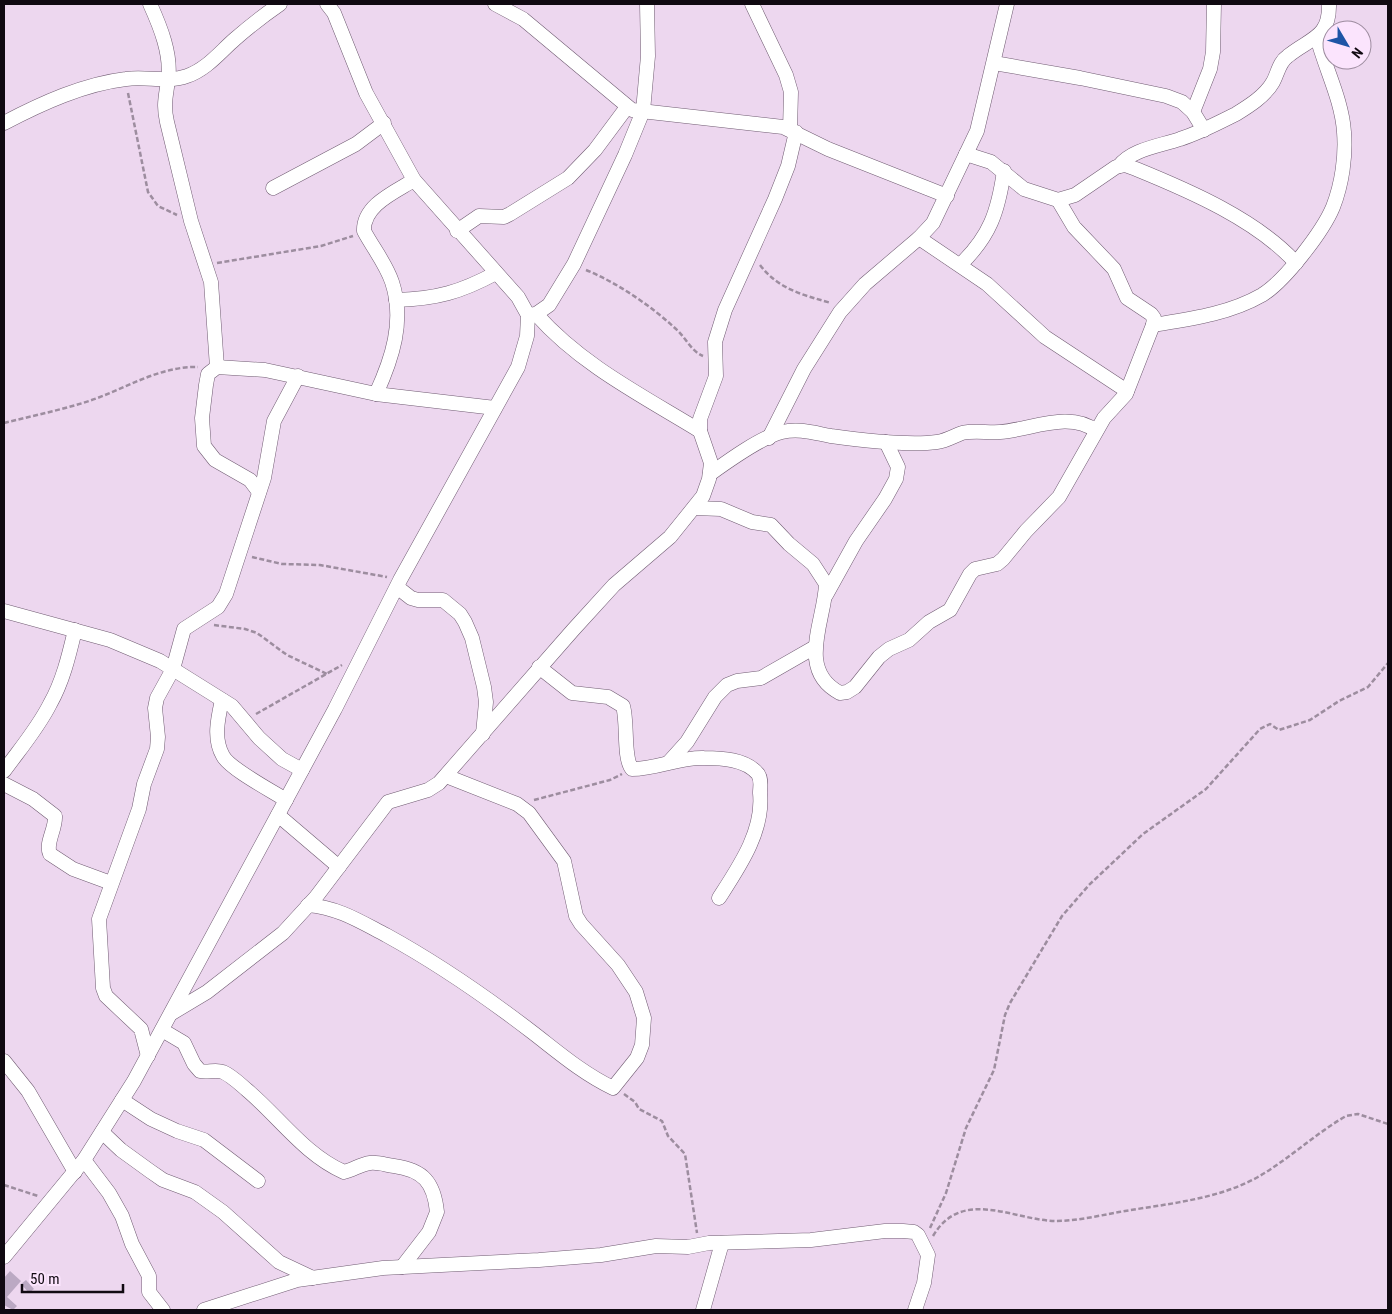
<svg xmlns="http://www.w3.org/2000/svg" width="1392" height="1314" font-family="'Roboto Condensed',sans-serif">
<rect width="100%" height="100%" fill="#edd7ef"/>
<g fill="#bba9c3">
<polygon points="10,1271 21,1281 7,1297 17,1306 13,1310 4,1305 4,1278"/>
<polygon points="26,1280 34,1289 29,1293 21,1284"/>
</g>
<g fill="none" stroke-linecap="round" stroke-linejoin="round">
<defs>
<g id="minor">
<path d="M150,4C160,26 172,55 168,80C166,97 163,104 167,122L191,221L211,282L217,367"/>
<polyline points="495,4 523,19 632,110 783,127 828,149 947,196"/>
<polyline points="752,4 786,75 791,92 790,130"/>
<polyline points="994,63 1080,78 1166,96 1182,102 1193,112 1204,130"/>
<polyline points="1193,112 1210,69 1213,52 1214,4"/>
<path d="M4,123C42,103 84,84 126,79C146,76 168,83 187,76C207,69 220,52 235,39C250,26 264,15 280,4"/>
<path d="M966,154L991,162L1024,189L1058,200L1075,195L1116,167L1125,165L1136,169C1190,191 1257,220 1296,263"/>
<path d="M1119,166C1132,149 1160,146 1180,139C1199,133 1218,123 1236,114C1249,106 1265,96 1273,82C1278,73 1279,62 1288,56C1310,38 1330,38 1329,4"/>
<polyline points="273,188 356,144 384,123"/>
<polyline points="457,231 479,216 504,217 510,214 568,178 595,150 627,107"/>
<polyline points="919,238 987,284 1045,337 1127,391"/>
<path d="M960,265C990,236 998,212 1004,171"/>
<path d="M396,300C436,299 461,292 496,273"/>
<path d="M536,314C581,365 643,396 700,431"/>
<polyline points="528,315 536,314 549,305 574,264 625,155 643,111 648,56 647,4"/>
<path d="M1153,325C1190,319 1229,314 1262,295C1285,281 1323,231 1333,207C1342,184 1346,156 1344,132C1342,100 1325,68 1317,37"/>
<path d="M376,394C392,359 405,321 392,282C386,264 373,248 364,231C363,205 395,192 414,180"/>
<polyline points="769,438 804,369 840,312 865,284 919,238 933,223 977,131 1007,4"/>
<path d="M710,474C728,461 761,437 782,432C799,428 814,433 831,436C860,440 908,446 937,442C946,441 954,436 962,433C975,430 987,433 1000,432C1030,430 1070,410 1096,431"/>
<polyline points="259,492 250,480 215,460 204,446 202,418 206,385 208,374 217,367 265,370 376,394 495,408"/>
<path d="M695,508L721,509L752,522L771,525L789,544L813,564L826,584C825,620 796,670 840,693L847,692L855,687L879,657L889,649L909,640L929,622L950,610L970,574L975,569L997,564L1003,559L1026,531L1059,497L1104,418L1126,394L1153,325L1154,318L1151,314L1127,298L1114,269L1074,227L1058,200"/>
<polyline points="397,587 411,598 418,600 443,600 460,614 465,622 472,638 484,687 486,702 483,734"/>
<polyline points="826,595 856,541 885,499 896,479 898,467 886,442"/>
<polyline points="4,611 110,640 160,661 232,706 259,738 282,759 302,770"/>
<path d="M539,667L572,693L608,697L623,706C628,723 623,758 632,769C657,769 679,757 704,758C721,758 746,759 758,774C762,780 760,786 760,793C764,831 739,867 719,898"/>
<path d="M222,700C218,718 213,739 223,756C230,769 272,791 286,800"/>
<polyline points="669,762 687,742 715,697 727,685 737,681 761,678 815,647"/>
<path d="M4,771C20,749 38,728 50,704C63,681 69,655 75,630"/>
<path d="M4,784L33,799L55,816C56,829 45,843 50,854L73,869L111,883"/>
<polyline points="278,815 339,867"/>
<path d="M308,905C339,908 359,921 386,935C437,963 485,996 532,1032C558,1052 582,1073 613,1088L637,1058L642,1045L644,1018L636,992L618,965L581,924L576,916L564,861L529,813L517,804L446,776"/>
<polyline points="172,1013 207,992 283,933 316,897 388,802 428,790 439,783 573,630 614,585 670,537 703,496 709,479 711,463 700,431 700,419 716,376 715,342 725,310 775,199 788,166 796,132"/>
<path d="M162,1030L184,1043L194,1064L200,1071C208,1073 215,1069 223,1072C232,1076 240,1084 247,1090C279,1117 305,1155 344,1172C353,1170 361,1164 370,1163C378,1162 386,1165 394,1166C423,1170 434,1182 437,1212L429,1232L402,1267"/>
<polyline points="148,1056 141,1029 106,996 103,988 99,919 139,809 144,784 157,749 158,737 155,708 157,698 173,669 184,629 218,607 226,594 264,478 274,421 298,376"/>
<polyline points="4,1061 28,1091 75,1172"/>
<polyline points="122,1100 151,1119 177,1131 204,1140 258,1181"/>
<polyline points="102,1132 121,1150 150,1171 163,1180 195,1192 223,1212 279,1262 313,1278"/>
<polyline points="84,1160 109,1193 122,1216 132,1244 149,1276 149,1292 163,1310"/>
<polyline points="4,1257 84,1160 134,1081 335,709 400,580 518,367 527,336 528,315 518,297 414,180 366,93 334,13 327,4"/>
<polyline points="204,1310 297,1280 383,1268 539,1260 601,1255 656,1246 688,1247 709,1243 811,1240 885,1231 903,1231 914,1232 918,1235 928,1255 924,1283 915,1310"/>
<polyline points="703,1310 722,1243"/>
</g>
</defs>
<use href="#minor" stroke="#705c72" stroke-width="15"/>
<g stroke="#9d8d9f" stroke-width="2.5" stroke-dasharray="5 2.5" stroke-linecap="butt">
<polyline points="128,93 148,192 158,206 177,215"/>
<polyline points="217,263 321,246 353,236"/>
<path d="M760,265C778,289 803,295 831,303"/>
<path d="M586,270C618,283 651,306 676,329C686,338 691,351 703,356"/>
<path d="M4,423C32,416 61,410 89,401C125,389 159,366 198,367"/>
<polyline points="252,557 282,564 320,565 387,577"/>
<polyline points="214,625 245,629 257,633 287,655 327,674"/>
<polyline points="256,714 342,665"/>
<polyline points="534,800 610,780 622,774"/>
<polyline points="624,1094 635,1102 639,1109 662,1121 668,1136 685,1154 697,1233"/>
<polyline points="4,1185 38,1196"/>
<polyline points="930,1228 946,1193 966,1128 994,1070 1005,1015 1010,1003 1062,916 1089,885 1143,834 1206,789 1260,729 1270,724 1279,730 1310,720 1339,701 1368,687 1388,663"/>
<path d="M933,1236C962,1187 1013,1220 1055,1221C1076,1221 1098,1216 1119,1212C1165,1204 1217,1200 1258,1177C1289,1159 1315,1134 1346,1116L1358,1114L1388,1124"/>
</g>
<use href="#minor" stroke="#fff" stroke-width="14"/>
</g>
<rect width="1392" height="1314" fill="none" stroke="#100911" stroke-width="10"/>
<g transform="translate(1347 45) rotate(128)"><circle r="24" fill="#fbe4fd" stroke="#9d8c9f"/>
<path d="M0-4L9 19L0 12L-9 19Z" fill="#1d55a6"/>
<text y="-8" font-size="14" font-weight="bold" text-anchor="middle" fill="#100911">N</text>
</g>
<path d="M22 1284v8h101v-8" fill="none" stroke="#100911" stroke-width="2.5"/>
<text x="30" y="1284" font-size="15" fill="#100911" stroke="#fbe4fd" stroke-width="4" paint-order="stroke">50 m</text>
</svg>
